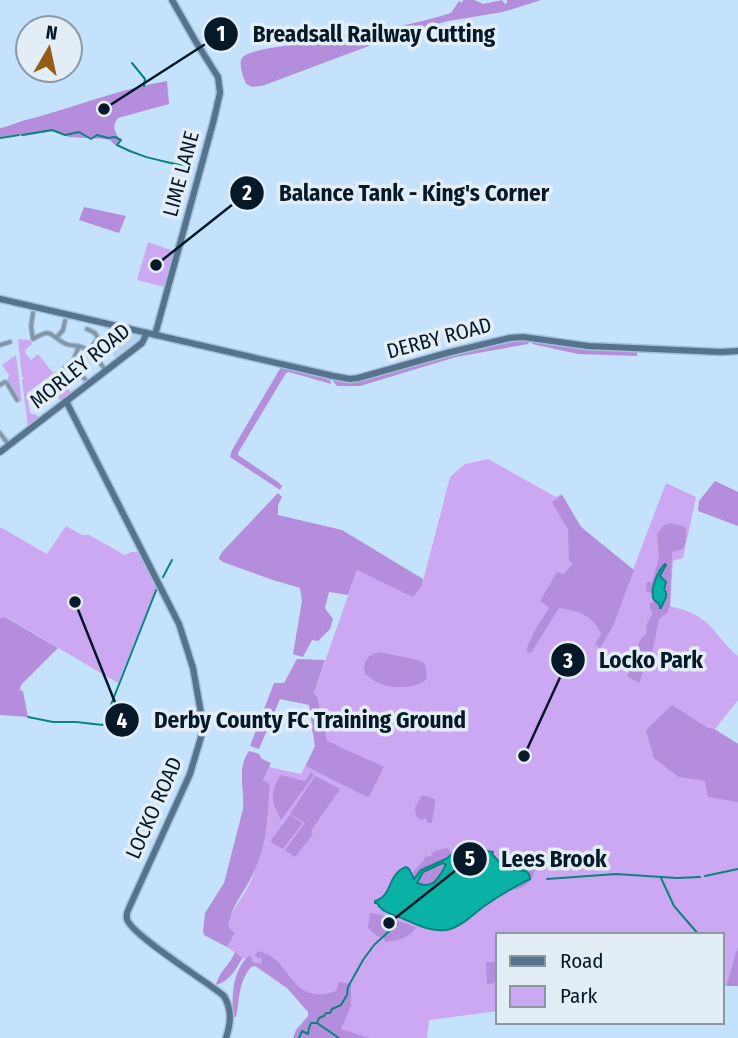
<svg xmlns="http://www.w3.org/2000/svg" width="738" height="1038" font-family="'Fira Sans Condensed',sans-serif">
<rect width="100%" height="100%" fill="#c5e2fd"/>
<polygon fill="#b3d3f1" points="104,326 138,333 140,336 140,340 116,360"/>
<g fill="#cca8f2">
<polygon points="148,242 174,251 165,287 137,280"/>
<polygon points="18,339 31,340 32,344 25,350 26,354 31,360 38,354 54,374 52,384 47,378 27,393 30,413 41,417 28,427 22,380 24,378 22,376"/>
<polygon points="16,355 22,403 14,393 14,388 7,382 9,375 2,365"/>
<polygon points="58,376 63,382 66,382 70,392 81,385 82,386 61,402 58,397 59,395 53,390 55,379"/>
<path d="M488,459L556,497L562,494L579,524L592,538L633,570L666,483L696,497L683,558L673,561L670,606C680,609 693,612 702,619C716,629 724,646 738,656V700L715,729L738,744V945L726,986H722V935H498V1011L429,1020L427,1038H348L313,1006L227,947L235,933L229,928L228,919L247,889L254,874L269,792L270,784L263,780L269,767L301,774L315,746L311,725L314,693L357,570L422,585L450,477L465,464Z"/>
<polygon points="66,526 82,535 89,535 125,555 131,552 139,552 157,587 118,683 6,617 0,618 0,527 47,554"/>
</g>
<g fill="#b48ddc">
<path d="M463,0H474L483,4L502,0L505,4L507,3V0H541L503,12L448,21L398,35L262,86L252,87L246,84C244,78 238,65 242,58C246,52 269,48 277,47C337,37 392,31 451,13L459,1L462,3Z"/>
<path d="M167,81L169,104L118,118C111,127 115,132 121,141L116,146L110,140L106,139L69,137L54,131L24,136L18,134L0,137V128C9,127 16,122 26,120C73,108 118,89 167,81Z"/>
<polygon points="84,207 126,216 119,233 79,220"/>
<polygon points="518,340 530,341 528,344 456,357 360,386 337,386 333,381 333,379 350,381 479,347"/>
<polygon points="533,341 591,349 637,351 637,356 578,354 532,344"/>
<polygon points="281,367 330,379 331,384 289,372 286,373 238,453 238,455 278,482 282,486 280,490 230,457 232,450"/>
<polygon points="715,481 738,492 738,526 698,511 699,501"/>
<polygon points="278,493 282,497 278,505 278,515 342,530 423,579 422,585 413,597 357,570 348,595 329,592 325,608 333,619 330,629 318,641 312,640 303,657 293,654 302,601 300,588 273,580 223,562 219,559 219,557 223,551"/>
<path d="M562,495L581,527L634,570L613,626L600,648L595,644L601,634C594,615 576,610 559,608L531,653H529L526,650L535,630L549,608L540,601L557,572L564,574L573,563L569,561L568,530L552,502Z"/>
<path d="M671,523L685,527C688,535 686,541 683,549L672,552L670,606L667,613L659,619L652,653L643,664V672L639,683L627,676C636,663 634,643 646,634L647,624L653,613L650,609V603L656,602L659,604V607L663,605L666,592L664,590L666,582L660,576L665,570L663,565C657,572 654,584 653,593L646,592L647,582H652L659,557L657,534L664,525Z"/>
<polygon points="5,617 58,648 21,685 20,690 23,691 28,717 0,715 0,618"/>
<path d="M379,652L418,660L425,664L427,679C418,688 399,688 387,686C379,684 371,679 365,674C362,662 367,655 379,652Z"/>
<polygon points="297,659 325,660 314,693 317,697 327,741 384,767 369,797 367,797 306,766 315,746 309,705 280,699 259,749 250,746 274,683 284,683"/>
<polygon points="672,705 708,728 714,729 738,744 738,802 708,797 705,781 679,777 654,758 646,730"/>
<path d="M249,751L259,754L262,759L271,763L263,780L270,784C267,819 268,841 253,874C247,888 226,914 229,928L235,933L227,947L204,935L203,931L205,913L224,883L243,809C245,789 236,769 249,751Z"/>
<path d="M311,772L314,775L281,820C271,801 269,794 281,775L305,781Z"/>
<polygon points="315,776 340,789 313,828 311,832 313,834 295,857 286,851 285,850 305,823 290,814"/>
<polygon points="422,795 435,799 435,803 432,823 428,823 425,818 421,820 416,816 415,808"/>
<polygon points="290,815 301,822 302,824 283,849 272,843 271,840"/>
<path d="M448,848L450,852L451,851L453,853L446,859L422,870L414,879L412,874C415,868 422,864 425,857L431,856L434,851Z"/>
<path d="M508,858L531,866L535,869C533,881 525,888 513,890L530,880V874L527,871L507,869L502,863Z"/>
<path d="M443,863L446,865C438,878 435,890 417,882L423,872L439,867Z"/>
<path d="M370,913L378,914L416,927C410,938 397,941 385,942L384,938L377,936L368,928Z"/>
<polygon points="738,945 738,986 726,986"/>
<path d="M258,951C293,958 288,1007 336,991L339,982L351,984V1006L341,1029L369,1038H293L296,1030L308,1016V1012L287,988L256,966L251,967C238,983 240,998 236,1017H233C232,995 232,971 249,956L252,957V962L261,964L262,959L256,957L255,955Z"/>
<path d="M235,952L243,958L242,959C235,970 230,981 216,985C219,971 230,965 235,952Z"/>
<polygon points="486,962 498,962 498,983 487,984"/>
</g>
<g fill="#0ab2a5" stroke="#098480" stroke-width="2" fill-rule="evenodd">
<path d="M665,564L666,565L660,576L666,582L664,590L666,592V597L661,608H660L659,604C657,602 655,601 654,600C649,591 658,570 665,564Z"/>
<path d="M471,848L493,852L492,854L506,869L526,871L529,874L530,879C514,887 497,897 483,907C472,915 460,928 446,930C431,932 418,925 404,919C395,915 382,913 377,903H375V901C393,896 387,874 406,867L409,869L414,879L421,870L446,859L456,851ZM443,863L446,865C438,878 434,890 417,883L423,872Z"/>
</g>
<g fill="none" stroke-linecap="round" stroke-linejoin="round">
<g stroke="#098480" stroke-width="2">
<polyline points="132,63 145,79 144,86"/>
<path d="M22,135L52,130L65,135L79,132L91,139L97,135L108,138L115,137L121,140L117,145C143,159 165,161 193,168"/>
<polyline points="0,138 19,135"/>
<polyline points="163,577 172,560"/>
<polyline points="28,717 53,722 76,722 103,725 157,588"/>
<polyline points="705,876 738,869"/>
<polyline points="661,878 674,906 699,935"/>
<polyline points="547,879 616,874 677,878 700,877"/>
<polyline points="385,917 391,929"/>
<polyline points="317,1023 339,1038"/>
<polyline points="299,1038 302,1031 308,1034 309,1028 311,1023 317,1023 319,1018 324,1016 326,1013 330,1013 332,1009 341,1005 347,995 348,987 363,960 374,945 397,924"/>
</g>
<defs>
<g id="street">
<path d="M33,313L31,326L33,339C52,328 48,334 64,343C69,346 75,345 81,347C93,350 99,362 106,371"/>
<polyline points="87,329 95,333 98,338 89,350"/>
<polyline points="57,337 63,330 65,321"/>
<polyline points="0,345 10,342"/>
<polyline points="69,364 85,379"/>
<polyline points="0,385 5,382 7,383 17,400"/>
<polyline points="41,405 43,398 51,391 55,376 73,361 79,346"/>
<polyline points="0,433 9,445"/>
</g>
<g id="secondary">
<polyline points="0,299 333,376 350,379 358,378 447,353 510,338 523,337 588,346 721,352 738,351"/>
<polyline points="155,335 213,123 220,93 218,77 196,42 172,0"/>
<path d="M66,401L179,624L193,668L202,719L201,737L190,774L129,908C127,912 126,915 127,919C130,934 209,983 224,996C232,1010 231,1023 226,1038"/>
<polyline points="0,452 142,343 147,333"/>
</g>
</defs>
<use href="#street" stroke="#a3bed7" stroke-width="6"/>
<use href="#secondary" stroke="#a3bed7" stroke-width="9"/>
<use href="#street" stroke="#8296a8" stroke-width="3.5"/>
<use href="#secondary" stroke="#55738d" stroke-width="6"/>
</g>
<g text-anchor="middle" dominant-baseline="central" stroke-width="7" stroke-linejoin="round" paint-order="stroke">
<g font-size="21" fill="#061928" stroke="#e3edf6">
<text transform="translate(181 174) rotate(-75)">LIME LANE</text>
<text transform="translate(439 338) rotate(-15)">DERBY ROAD</text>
<text transform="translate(80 366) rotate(-39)">MORLEY ROAD</text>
<text transform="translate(154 808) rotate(-66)">LOCKO ROAD</text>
</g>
</g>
<path fill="none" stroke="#061928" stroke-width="2.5" d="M104 109L221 34M156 265L247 193M524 756L568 660M75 602L122 720M389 923L470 859"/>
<g fill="#061928" stroke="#e3edf6" stroke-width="2.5">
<circle cx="104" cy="109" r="7"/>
<circle cx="156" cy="265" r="7"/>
<circle cx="524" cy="756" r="7"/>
<circle cx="75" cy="602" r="7"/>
<circle cx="389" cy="923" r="7"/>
<circle cx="221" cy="34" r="18"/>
<circle cx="247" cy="193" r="18"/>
<circle cx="568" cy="660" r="18"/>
<circle cx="122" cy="720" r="18"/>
<circle cx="470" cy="859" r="18"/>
</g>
<g font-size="21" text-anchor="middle" font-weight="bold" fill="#fff">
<text x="221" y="41">1</text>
<text x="247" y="200">2</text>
<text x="568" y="668">3</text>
<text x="122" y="728">4</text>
<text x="470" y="866">5</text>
</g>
<g font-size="23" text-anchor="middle" font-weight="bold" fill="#061928" stroke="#e3edf6" stroke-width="7" stroke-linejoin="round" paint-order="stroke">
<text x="374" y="42">Breadsall Railway Cutting</text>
<text x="414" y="201">Balance Tank - King's Corner</text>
<text x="651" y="668">Locko Park</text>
<text x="310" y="728">Derby County FC Training Ground</text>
<text x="554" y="867">Lees Brook</text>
</g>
<rect x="496" y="933" width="228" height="91" fill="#e3edf6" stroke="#8b98a4" stroke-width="2"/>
<rect x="510" y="956" width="35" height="10" fill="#55738d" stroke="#8b98a4" stroke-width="2"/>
<text x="560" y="968" font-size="21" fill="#061928">Road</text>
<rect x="510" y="986" width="35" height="21" fill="#cca8f2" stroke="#8b98a4" stroke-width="2"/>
<text x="560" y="1003" font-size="21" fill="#061928">Park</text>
<g transform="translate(49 49) rotate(9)"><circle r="33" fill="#e3edf6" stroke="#8b98a4" stroke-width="2"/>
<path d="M0-5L12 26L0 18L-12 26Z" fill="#945c16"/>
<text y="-10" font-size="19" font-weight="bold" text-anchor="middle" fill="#061928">N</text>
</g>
</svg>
